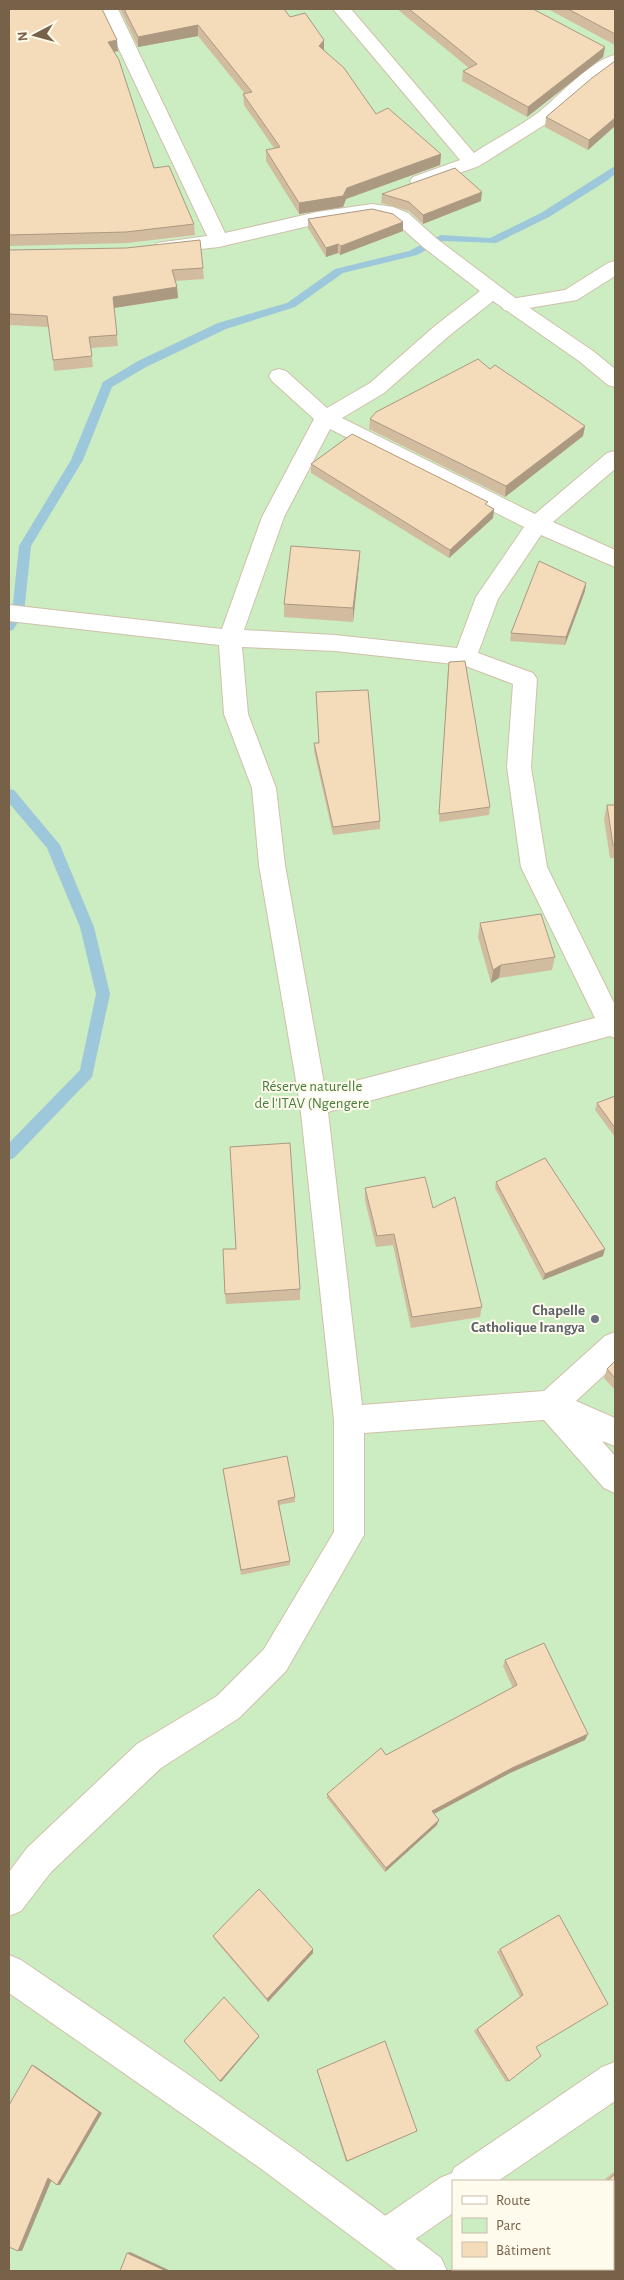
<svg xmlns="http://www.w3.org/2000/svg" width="624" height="2280" font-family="'Alegreya Sans',sans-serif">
<rect width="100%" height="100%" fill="#fdf8e4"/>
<path fill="#ccecc2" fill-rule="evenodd" d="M9,9H615V2271H9ZM453,2181H613V2269H453Z"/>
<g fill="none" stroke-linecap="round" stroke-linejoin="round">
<g fill="#9dc7da" fill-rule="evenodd">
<polygon points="615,166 615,174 608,180 549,217 496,243 443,241 417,255 343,273 295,307 226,329 146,367 112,387 83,460 31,546 24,613 13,630 9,631 9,617 12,613 19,546 71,460 103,382 138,361 218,323 287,303 335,269 409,251 441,235 490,238 541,213"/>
<polygon points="9,789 14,790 60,845 94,927 110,994 92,1077 14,1158 9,1160 9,1143 80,1070 96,994 80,927 47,848 9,803"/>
</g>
<defs>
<g id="lane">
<polygon points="615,261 615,276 577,300 511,311 504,310 501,305 504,300 511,299 565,290 608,263"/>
<polygon points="615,2062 615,2101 498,2181 453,2181 453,2213 398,2251 385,2257 372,2251 366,2238 372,2225 440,2178 452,2173 454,2168 602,2067"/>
</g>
<g id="street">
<path d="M100,9H118L225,233L317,212L372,204L393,207L408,213L437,239L518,300L593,351L615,369V387L608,385L579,361L493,301L450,335L384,393L342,418L535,514L607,453L615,451V469L553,522L615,550V567L541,535L498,599L478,653L533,673L537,679L531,767L547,867L615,1005V1038L610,1036L328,1112L362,1405L544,1391L605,1336L615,1332V1365L576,1401L615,1418V1446L602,1441L615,1456V1493L604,1488L544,1420L364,1433V1535L286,1671L239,1718L161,1768L51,1872L21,1911L9,1916V1872L27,1848L137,1744L217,1696L264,1649L334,1532V1420L300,1104L259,865L252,788L224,714L219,645L9,621V605L222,629L262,517L314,419L272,381L269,376L272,371L279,369L286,371L327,408L370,383L436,325L480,291L423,247L394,221L383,217L372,216L317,224L219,247L164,253L157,251L154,247L157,243L207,236ZM330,429L524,527L476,597L457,648L335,635L244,630L284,517ZM242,647L335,651L463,665L513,684L507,767L521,867L595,1018L325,1089L285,865L276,788L248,714Z"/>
<path d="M333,9H351L474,153C495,139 519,127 539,112C559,96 591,60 615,55V68L590,86L552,120L479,166L420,187L413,185L410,181L413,177L460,160Z"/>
<path d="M9,1955L21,1960C163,2057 305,2153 441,2258L447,2271H398L260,2168L9,1993Z"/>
</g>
</defs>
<use href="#lane" stroke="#cfc1aa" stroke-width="2"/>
<use href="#street" stroke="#cfc1aa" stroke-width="2"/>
<use href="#lane" fill="#fff" fill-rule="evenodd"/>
<use href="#street" fill="#fff" fill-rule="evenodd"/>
</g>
<g fill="#d2bca0">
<polygon points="9,9 118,51 114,52 154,168 194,224 195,235 127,243 9,246"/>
<polygon points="120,9 284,9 290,17 324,51 376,114 441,154 440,165 346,199 343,207 299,214 266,161 266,150 274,148 244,105 243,94 245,94 198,36 138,47"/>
<polygon points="397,9 533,9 605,47 603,57 527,117 462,81 463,71 469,68"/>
<polygon points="548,9 615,9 615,45"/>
<polygon points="615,61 615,126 588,150 545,127 546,117"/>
<polygon points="382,194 481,201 423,224 409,211 381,203"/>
<polygon points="308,219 403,222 403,231 340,255 338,253 326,257 308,228"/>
<polygon points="9,250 203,268 204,279 175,281 177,287 178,298 114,308 118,346 91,348 93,367 54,371 49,327 9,325"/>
<polygon points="490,369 585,426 583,436 505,497 369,429 370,419"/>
<polygon points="311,464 487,506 494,509 493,518 449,558 311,473"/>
<polygon points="359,565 353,622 284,617 284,604"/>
<polygon points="586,583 585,591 565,645 510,641 511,633"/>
<polygon points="448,670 490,807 489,815 439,822"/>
<polygon points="316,692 380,821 380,829 333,835 314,751 314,743 319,743"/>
<polygon points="607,805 615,805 615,858 610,858 604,819"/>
<polygon points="480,923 555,957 552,970 499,978 491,983 478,937"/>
<polygon points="615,1096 615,1137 595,1110 597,1103"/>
<polygon points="496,1182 603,1256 543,1280 495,1188"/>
<polygon points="365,1188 433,1208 482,1307 480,1317 411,1328 393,1245 376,1247 365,1200"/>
<polygon points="236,1249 300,1289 300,1300 226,1304 225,1294"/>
<polygon points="615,1361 615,1390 604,1378 607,1369"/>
<polygon points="223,1469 295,1497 295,1502 279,1505 290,1561 290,1565 241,1575"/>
<polygon points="505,1660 585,1740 510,1773 434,1814 437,1825 385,1872 327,1798 327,1794 386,1755 513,1688 503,1666"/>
<polygon points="559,1915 536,2047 509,2081 506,2082 474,2031 520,1997 497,1952 500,1949"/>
<polygon points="213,1936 313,1953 268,2002 215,1940"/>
<polygon points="317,2070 417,2131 346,2162"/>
<polygon points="615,2171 615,2271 576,2271 574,2269 613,2269 613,2181 603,2181"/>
</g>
<g fill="#ab9982">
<polygon points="198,25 198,36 138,47 138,37"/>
<polygon points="117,40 118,51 110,53 108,42"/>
<polygon points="324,40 324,51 319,46"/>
<polygon points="605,47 603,57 527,117 528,107"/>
<polygon points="615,118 615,126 588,150 589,140"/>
<polygon points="441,154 440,165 346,199 343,207 299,214 299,203"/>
<polygon points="482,192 481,201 423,224 423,215"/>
<polygon points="403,222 403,231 340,255 341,246"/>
<polygon points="338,244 338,253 326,257 326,248"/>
<polygon points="177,287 178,298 114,308 113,297"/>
<polygon points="585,426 583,436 505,497 506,486"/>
<polygon points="494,509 493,518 449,558 450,550"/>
<polygon points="360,551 359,565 353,622 353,608"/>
<polygon points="586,583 585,591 565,645 566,637"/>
<polygon points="501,965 499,978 491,983 493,970"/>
<polygon points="605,1249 603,1256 543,1280 545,1274"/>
<polygon points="588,1734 585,1740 510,1773 430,1816 432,1811 512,1768"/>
<polygon points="439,1820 437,1825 385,1872 386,1868"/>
<polygon points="313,1949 313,1953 268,2002 267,1999"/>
<polygon points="259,2036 259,2037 221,2082 220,2081"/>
<polygon points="32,2065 35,2066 102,2113 60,2185 57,2185"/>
<polygon points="48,2178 52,2179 22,2251 18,2251"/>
<polygon points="130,2252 171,2271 166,2271 127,2253"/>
</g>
<g fill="#f4dbba" stroke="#ab9982">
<polygon points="9,9 102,9 117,40 108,42 119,60 154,168 169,166 194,224 126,232 9,235"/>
<polygon points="124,9 284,9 290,17 305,13 324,40 319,46 344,68 376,114 388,108 441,154 347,188 343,196 299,203 266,150 280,147 243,94 252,92 198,25 138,37"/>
<polygon points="409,9 533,9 605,47 528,107 463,71 477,64"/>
<polygon points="568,9 615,9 615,34"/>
<polygon points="615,61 615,118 589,140 546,117 592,78"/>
<polygon points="455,168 482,192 423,215 409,202 382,194"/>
<polygon points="372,209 393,214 403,222 341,246 338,244 326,248 308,219"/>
<polygon points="200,240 203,268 172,270 177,287 113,297 117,335 89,337 92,356 53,360 47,316 9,314 9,250 126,248"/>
<polygon points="478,359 490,369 495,365 585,426 506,486 370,419 376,412"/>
<polygon points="352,434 488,502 485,504 494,509 450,550 311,464"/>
<polygon points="291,546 360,551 353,608 284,604"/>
<polygon points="539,561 586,583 566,637 511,633"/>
<polygon points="465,661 490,807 439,814 449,662"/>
<polygon points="368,690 380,821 333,827 314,743 319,743 316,692"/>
<polygon points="607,805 615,805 615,845 613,845"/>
<polygon points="541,914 555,957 501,965 493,970 480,923"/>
<polygon points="615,1096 615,1128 597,1103"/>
<polygon points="290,1143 300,1289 225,1294 223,1249 236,1249 230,1147"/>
<polygon points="545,1158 605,1249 545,1274 496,1182"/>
<polygon points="425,1177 433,1208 455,1197 482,1307 412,1317 394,1234 377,1236 365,1188"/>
<polygon points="615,1361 615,1378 607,1369"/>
<polygon points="287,1456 295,1497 278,1501 290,1561 241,1570 223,1469"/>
<polygon points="544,1643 588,1734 512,1768 432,1811 439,1820 386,1868 327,1794 381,1748 386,1755 517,1685 505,1660"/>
<polygon points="259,1889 313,1949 267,1999 213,1936"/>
<polygon points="559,1915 608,2004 536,2047 541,2056 509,2081 477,2029 523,1995 500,1949"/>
<polygon points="224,1997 259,2036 220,2081 184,2041"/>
<polygon points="385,2041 417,2131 347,2161 317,2070"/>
<polygon points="32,2065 99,2112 57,2185 48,2178 18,2251 9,2247 9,2105"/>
<polygon points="615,2174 615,2271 579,2271 577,2269 613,2269 613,2209 614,2208 613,2205 613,2181 607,2181"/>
<polygon points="127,2253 166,2271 120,2271"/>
</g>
<circle fill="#6b7280" stroke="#fffbec" stroke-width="2" cx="595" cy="1319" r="5"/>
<g text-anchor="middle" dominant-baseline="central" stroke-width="4" stroke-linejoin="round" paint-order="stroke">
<g font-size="15" fill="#477e3f" stroke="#fffbec">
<text x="312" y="1086">Réserve naturelle<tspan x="312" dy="17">de l'ITAV (Ngengere</tspan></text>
</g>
<g font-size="15" font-weight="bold" fill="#5b616d" stroke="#fffbec" text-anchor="end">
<text x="585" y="1310">Chapelle<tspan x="585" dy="17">Catholique Irangya</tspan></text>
</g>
</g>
<rect width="624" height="2280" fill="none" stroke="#776148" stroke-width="20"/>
<rect x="452" y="2180" width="162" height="90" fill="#fffbec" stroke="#c9bdaa"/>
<rect x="462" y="2196" width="25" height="8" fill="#ffffff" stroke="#c9bdaa"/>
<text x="496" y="2205" font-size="15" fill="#776148">Route</text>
<rect x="462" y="2218" width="25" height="15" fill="#ccecc2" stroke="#c9bdaa"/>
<text x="496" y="2230" font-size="15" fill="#776148">Parc</text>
<rect x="462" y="2242" width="25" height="15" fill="#f4dbba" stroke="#c9bdaa"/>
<text x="496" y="2255" font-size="15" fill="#776148">Bâtiment</text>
<g transform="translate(35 35) rotate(264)" stroke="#fffbec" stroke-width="4" paint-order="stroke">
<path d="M0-4L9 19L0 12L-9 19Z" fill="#776148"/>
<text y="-8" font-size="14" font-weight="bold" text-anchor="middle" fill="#776148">N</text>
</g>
</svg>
